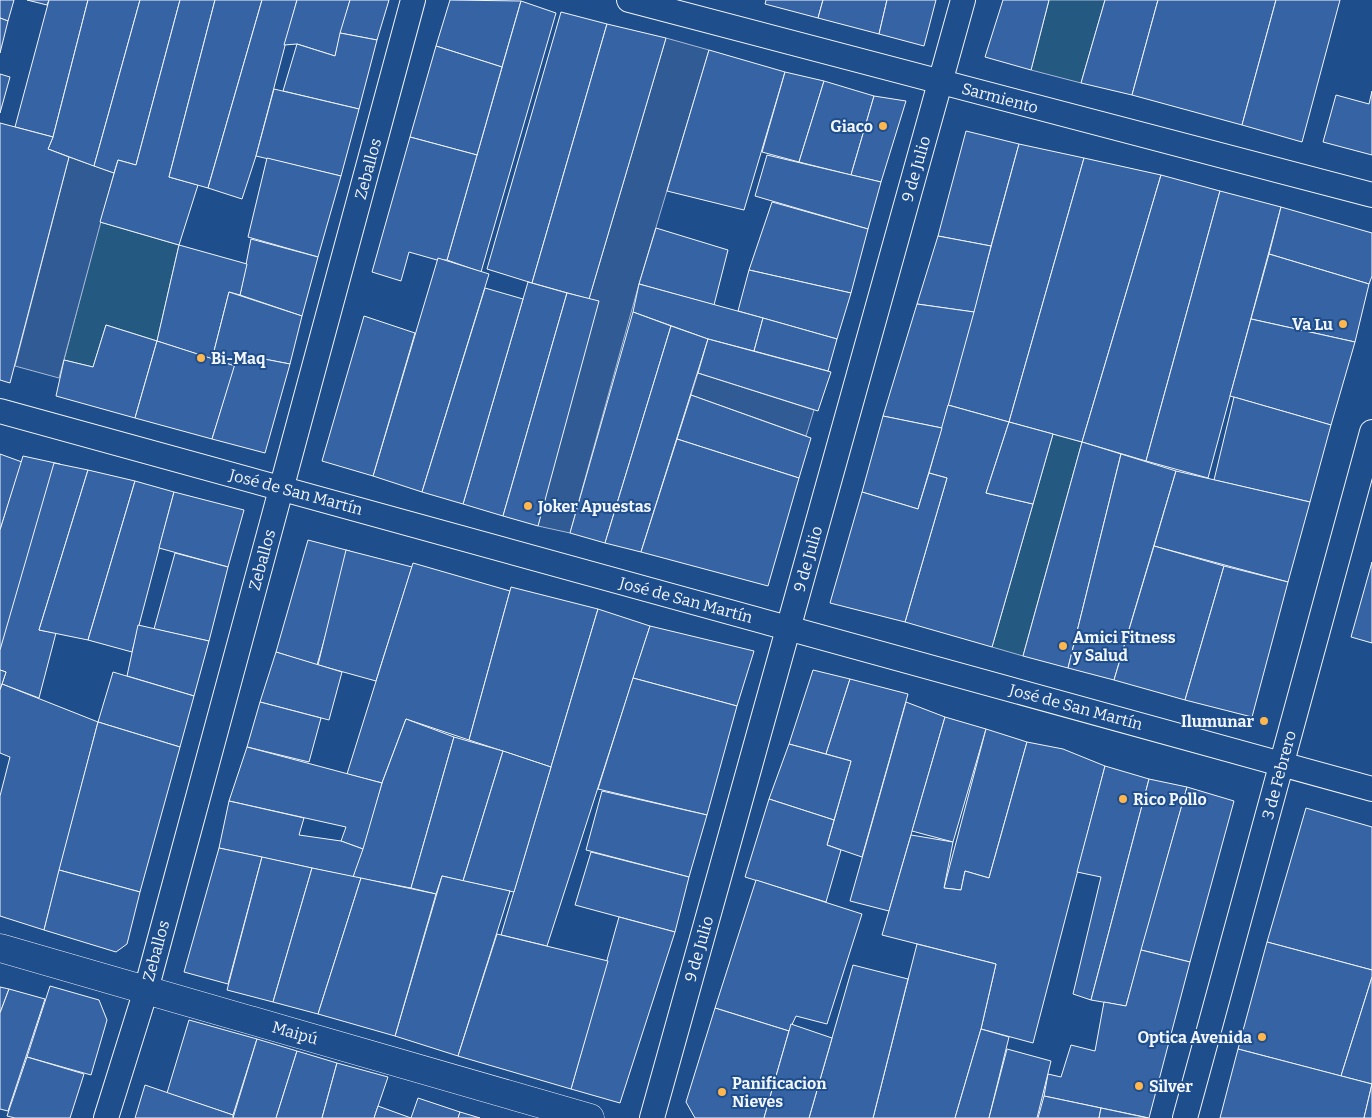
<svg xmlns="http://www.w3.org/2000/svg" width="1372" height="1118" font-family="Bitter,serif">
<rect width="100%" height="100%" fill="#1f4e8c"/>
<g fill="#245a82" stroke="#a8bbd7">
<polygon points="1049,0 1105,0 1081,83 1031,70"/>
<polygon points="100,222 179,245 157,341 106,325 93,367 64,360"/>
<polygon points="1053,434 1082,442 1023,656 992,647"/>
</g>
<g fill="#305b95" stroke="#a8bbd7">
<polygon points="666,38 709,50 639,284 570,533 538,526 589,299"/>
<polygon points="69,157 114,173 59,378 15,366"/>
<polygon points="698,373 814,410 806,436 691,395"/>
</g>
<g fill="#3563a3" stroke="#f2f6ff">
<polygon points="0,0 14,0 8,21 0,18"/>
<polygon points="27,0 49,0 47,5"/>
<polygon points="49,0 88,0 53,137 15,127"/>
<polygon points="88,0 140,0 94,166 48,149 53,137"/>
<polygon points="140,0 180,0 136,165 118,160 114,173 94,166"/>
<polygon points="180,0 215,0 169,177 198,185 179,245 100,222 118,160 136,165"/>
<polygon points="215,0 262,0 208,188 169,177"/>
<polygon points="262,0 297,0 256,156 242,199 208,188"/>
<polygon points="297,0 350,0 335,56 297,44 284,45"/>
<polygon points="350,0 389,0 377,40 340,33"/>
<polygon points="450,0 521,1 502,67 436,46"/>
<polygon points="766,0 823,0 818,18 765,4"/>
<polygon points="823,0 887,0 879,34 818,18"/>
<polygon points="887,0 936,0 924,46 879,34"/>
<polygon points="1003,0 1049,0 1031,70 985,57"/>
<polygon points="1105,0 1158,0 1132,95 1081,83"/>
<polygon points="1158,0 1276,0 1242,125 1132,95"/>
<polygon points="1276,0 1340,0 1302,142 1242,125"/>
<polygon points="521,1 556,13 481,272 447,260"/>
<polygon points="561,12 607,24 532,283 487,269"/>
<polygon points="0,18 8,21 0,53"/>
<polygon points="607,24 666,38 589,299 532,283"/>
<polygon points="340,33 377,40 359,109 283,91 297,44 335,56"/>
<polygon points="436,46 502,67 477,155 410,137"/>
<polygon points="709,50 785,72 744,210 667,191"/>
<polygon points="785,72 824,81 799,162 762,152"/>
<polygon points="0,74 10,77 0,113"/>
<polygon points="824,81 874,96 851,175 799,162"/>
<polygon points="274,89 359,109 341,176 256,156"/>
<polygon points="1372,91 1372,155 1323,142 1336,95 1369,104"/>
<polygon points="874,96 906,101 881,182 851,175"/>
<polygon points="0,123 53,137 48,149 69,157 10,383 0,380"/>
<polygon points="966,131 1019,144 991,246 938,236"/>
<polygon points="410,137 477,155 447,260 437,260 409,252 401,281 372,272"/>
<polygon points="1019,144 1084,158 1009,422 948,405"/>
<polygon points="767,155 881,182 868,229 755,196"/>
<polygon points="267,158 341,176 318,257 248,237"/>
<polygon points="1084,158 1161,175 1082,442 1009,422"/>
<polygon points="1161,175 1220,191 1146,461 1082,442"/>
<polygon points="1220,191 1281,207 1208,478 1146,461"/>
<polygon points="772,202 868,229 851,293 749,270"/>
<polygon points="1281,207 1372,233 1372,276 1369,284 1269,254"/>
<polygon points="656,228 728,250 714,305 639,284"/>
<polygon points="938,236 991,246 974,312 917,304"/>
<polygon points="251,239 318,257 302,316 240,295"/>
<polygon points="179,245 247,264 240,295 229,292 212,359 157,341"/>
<polygon points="1269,254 1369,284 1355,342 1251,319"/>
<polygon points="438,258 489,274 422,492 373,476"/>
<polygon points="749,270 851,293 837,339 738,311"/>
<polygon points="528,282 567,293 503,516 463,504"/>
<polygon points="639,284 763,318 754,351 708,339 633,312"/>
<polygon points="485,288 523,299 463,504 422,492"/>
<polygon points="229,292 302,316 290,364 238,354 235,366 212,359"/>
<polygon points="567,293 599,301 538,526 503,516"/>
<polygon points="917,304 974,312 942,428 883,416"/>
<polygon points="633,312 671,326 605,543 570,533"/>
<polygon points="364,316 415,333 373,476 322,461"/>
<polygon points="763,318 837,339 828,371 754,351"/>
<polygon points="1251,319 1355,342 1331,425 1230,396"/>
<polygon points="106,325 157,341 135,418 56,396 64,360 93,367"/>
<polygon points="671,326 708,339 641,552 605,543"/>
<polygon points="708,339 831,372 818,411 698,373"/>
<polygon points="157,341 235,366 212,439 135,418"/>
<polygon points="238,354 290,364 265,453 212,439"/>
<polygon points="691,395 811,438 799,478 677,439"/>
<polygon points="1234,397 1331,425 1310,502 1214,480"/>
<polygon points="948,405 1009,422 986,493 1033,504 992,647 905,622 947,478 929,473"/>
<polygon points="883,416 942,428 918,509 862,492"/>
<polygon points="1009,422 1053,434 1033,504 986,493"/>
<polygon points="677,439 799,478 768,586 641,552"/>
<polygon points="1082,442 1121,454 1068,668 1023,656"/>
<polygon points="0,454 22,462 0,530"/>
<polygon points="1121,454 1176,471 1114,680 1068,668"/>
<polygon points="23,456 60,464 0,652 0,530"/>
<polygon points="54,463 88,470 39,630 56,633 39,698 2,684 6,672 0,670 0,650"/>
<polygon points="88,470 135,481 88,640 39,630"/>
<polygon points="1176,471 1310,502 1288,582 1154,546"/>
<polygon points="929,473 947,478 905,622 830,603 862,492 918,509"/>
<polygon points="135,481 174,492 132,652 88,640"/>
<polygon points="174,492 244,510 228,567 159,548"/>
<polygon points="308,540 350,551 317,665 276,652"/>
<polygon points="1154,546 1224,566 1185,700 1114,680"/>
<polygon points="346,550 412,567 376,681 318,665"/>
<polygon points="175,553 228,567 209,641 154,629"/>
<polygon points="1372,562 1372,643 1351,637"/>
<polygon points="413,563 510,591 469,740 406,719 382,783 347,774"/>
<polygon points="1224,566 1288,582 1252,717 1185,700"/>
<polygon points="511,587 598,609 551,767 469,740"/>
<polygon points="598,609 650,626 547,946 501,935"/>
<polygon points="138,625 209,641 194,696 127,676"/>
<polygon points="650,626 754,651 737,706 633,678"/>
<polygon points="276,652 342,672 329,720 260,702"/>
<polygon points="0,670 6,672 0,690"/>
<polygon points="813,670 850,679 826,754 789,744"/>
<polygon points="113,672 194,696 180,747 98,722"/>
<polygon points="633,678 737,706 707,815 598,789"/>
<polygon points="850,679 908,694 862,857 827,845 851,761 826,754"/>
<polygon points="2,684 98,722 44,930 0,916 0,796 10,757 0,753 0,690"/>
<polygon points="260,702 321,718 309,762 247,747"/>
<polygon points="906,702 945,717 889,911 850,901"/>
<polygon points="945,717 986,729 953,842 912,831"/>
<polygon points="406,719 454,737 411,888 353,877 382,783"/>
<polygon points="98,722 180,747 140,892 59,870"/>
<polygon points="986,729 1027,742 989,878 965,871 961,890 944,888"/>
<polygon points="454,737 503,751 463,881 442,876 436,894 411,888"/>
<polygon points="1027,742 1063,749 1105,766 1033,1043 981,1029 996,964 882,935 911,835 953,842 944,888 961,890 965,871 989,878"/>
<polygon points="789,744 851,761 834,820 769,799"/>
<polygon points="247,747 382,783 363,849 341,841 346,827 229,801"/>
<polygon points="503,751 551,767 514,892 463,881"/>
<polygon points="1105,766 1149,779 1091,1000 1073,994 1101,877 1077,872"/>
<polygon points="1149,779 1187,787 1126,1006 1091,1000"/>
<polygon points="1187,787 1234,801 1190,962 1141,950"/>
<polygon points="602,791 707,815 689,877 586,850"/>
<polygon points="769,799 834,820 827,845 841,850 826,902 745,877"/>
<polygon points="229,801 304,818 299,835 341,841 363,849 353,877 219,848"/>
<polygon points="1306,808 1372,827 1372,970 1267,942"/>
<polygon points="219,848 262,857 228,984 184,972"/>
<polygon points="591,852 689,877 675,932 575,905"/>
<polygon points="262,857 312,868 273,1002 227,990"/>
<polygon points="312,868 361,878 318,1014 273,1002"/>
<polygon points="59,870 140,892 127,944 116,952 44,930"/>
<polygon points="442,876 510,891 458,1056 395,1036"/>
<polygon points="361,878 436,894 395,1036 318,1014"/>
<polygon points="756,880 862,914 827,1024 796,1016 789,1031 715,1008"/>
<polygon points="619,917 675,932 620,1103 571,1089"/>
<polygon points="497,934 608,961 571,1089 458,1056"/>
<polygon points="1267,942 1372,970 1372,977 1341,1076 1238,1049"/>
<polygon points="917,944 996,964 981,1029 955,1118 873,1118"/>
<polygon points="1141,950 1190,962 1149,1118 1044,1096 1048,1074 1061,1077 1071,1045 1095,1051 1104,1002 1126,1006"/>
<polygon points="853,965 908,979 873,1118 809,1118"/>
<polygon points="1372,977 1372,1084 1341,1076"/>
<polygon points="50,986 99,1000 107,1020 91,1075 27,1057"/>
<polygon points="0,987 9,989 0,1013"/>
<polygon points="9,989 45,999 8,1111 0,1109 0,1013"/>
<polygon points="715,1008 789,1031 764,1118 695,1118 686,1102"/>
<polygon points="189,1020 257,1039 233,1115 167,1093"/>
<polygon points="791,1024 832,1038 809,1118 764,1118"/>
<polygon points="981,1029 1009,1037 989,1118 955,1118"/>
<polygon points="257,1039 297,1051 276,1118 233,1118"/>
<polygon points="1007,1049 1051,1061 1037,1118 989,1118"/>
<polygon points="1238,1049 1372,1084 1364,1118 1220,1118"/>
<polygon points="297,1051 337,1063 322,1118 276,1118"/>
<polygon points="27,1057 84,1074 70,1118 15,1118 7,1116"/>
<polygon points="337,1063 388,1077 374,1118 322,1118"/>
<polygon points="1372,1084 1372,1118 1364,1118"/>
<polygon points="145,1085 233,1115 233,1118 135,1118"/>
<polygon points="1044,1096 1101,1108 1099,1118 1038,1118"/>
<polygon points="418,1098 460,1112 458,1118 411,1118"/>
<polygon points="378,1106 411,1118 374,1118"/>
<polygon points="1101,1108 1148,1118 1099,1118"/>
<polygon points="460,1112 480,1118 458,1118"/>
</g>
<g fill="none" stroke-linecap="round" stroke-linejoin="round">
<defs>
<g id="minor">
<polyline points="629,0 1372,195"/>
<polyline points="0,411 1372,789"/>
<polyline points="106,1118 146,990 413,0"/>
<polyline points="652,1118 963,0"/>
<polyline points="1185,1118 1372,432"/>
</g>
<polyline id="secondary" points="0,948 590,1118"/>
</defs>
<use href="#minor" stroke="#f2f6ff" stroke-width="26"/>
<use href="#secondary" stroke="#f2f6ff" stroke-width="29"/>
<use href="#minor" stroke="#1f4e8c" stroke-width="24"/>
<use href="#secondary" stroke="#1f4e8c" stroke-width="28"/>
</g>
<g fill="#ffb74d" stroke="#1f4e8c" stroke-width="2">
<circle cx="883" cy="126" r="5"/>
<circle cx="1343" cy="324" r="5"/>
<circle cx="201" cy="358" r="5"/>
<circle cx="528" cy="506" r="5"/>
<circle cx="1063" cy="646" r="5"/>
<circle cx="1264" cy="721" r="5"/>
<circle cx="1123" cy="799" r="5"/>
<circle cx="1262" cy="1037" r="5"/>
<circle cx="1139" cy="1086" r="5"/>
<circle cx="722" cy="1092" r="5"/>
</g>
<g text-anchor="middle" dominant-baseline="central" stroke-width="4" stroke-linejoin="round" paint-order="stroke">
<g font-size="16" fill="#f2f6ff" stroke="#1f4e8c">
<text transform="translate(1000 98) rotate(15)">Sarmiento</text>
<text transform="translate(368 169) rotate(-75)">Zeballos</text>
<text transform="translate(916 169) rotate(-74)">9 de Julio</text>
<text transform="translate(296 492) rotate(15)">José de San Martín</text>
<text transform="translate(808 559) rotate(-74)">9 de Julio</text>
<text transform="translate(262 560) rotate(-75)">Zeballos</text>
<text transform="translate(686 600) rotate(15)">José de San Martín</text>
<text transform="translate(1076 707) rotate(15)">José de San Martín</text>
<text transform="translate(1279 775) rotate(-75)">3 de Febrero</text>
<text transform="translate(699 949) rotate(-74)">9 de Julio</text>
<text transform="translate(156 951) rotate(-75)">Zeballos</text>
<text transform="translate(295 1033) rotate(16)">Maipú</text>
</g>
<g font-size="16" font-weight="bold" fill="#f2f6ff" stroke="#1f4e8c" text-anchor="start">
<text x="873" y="126" text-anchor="end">Giaco</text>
<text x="1333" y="324" text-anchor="end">Va Lu</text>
<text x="211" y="358">Bi-Maq</text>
<text x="538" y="506">Joker Apuestas</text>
<text x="1073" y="637">Amici Fitness<tspan x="1073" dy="18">y Salud</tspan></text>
<text x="1254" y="721" text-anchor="end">Ilumunar</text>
<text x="1133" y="799">Rico Pollo</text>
<text x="1252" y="1037" text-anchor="end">Optica Avenida</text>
<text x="732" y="1083">Panificacion<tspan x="732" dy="18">Nieves</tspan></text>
<text x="1149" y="1086">Silver</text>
</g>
</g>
</svg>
